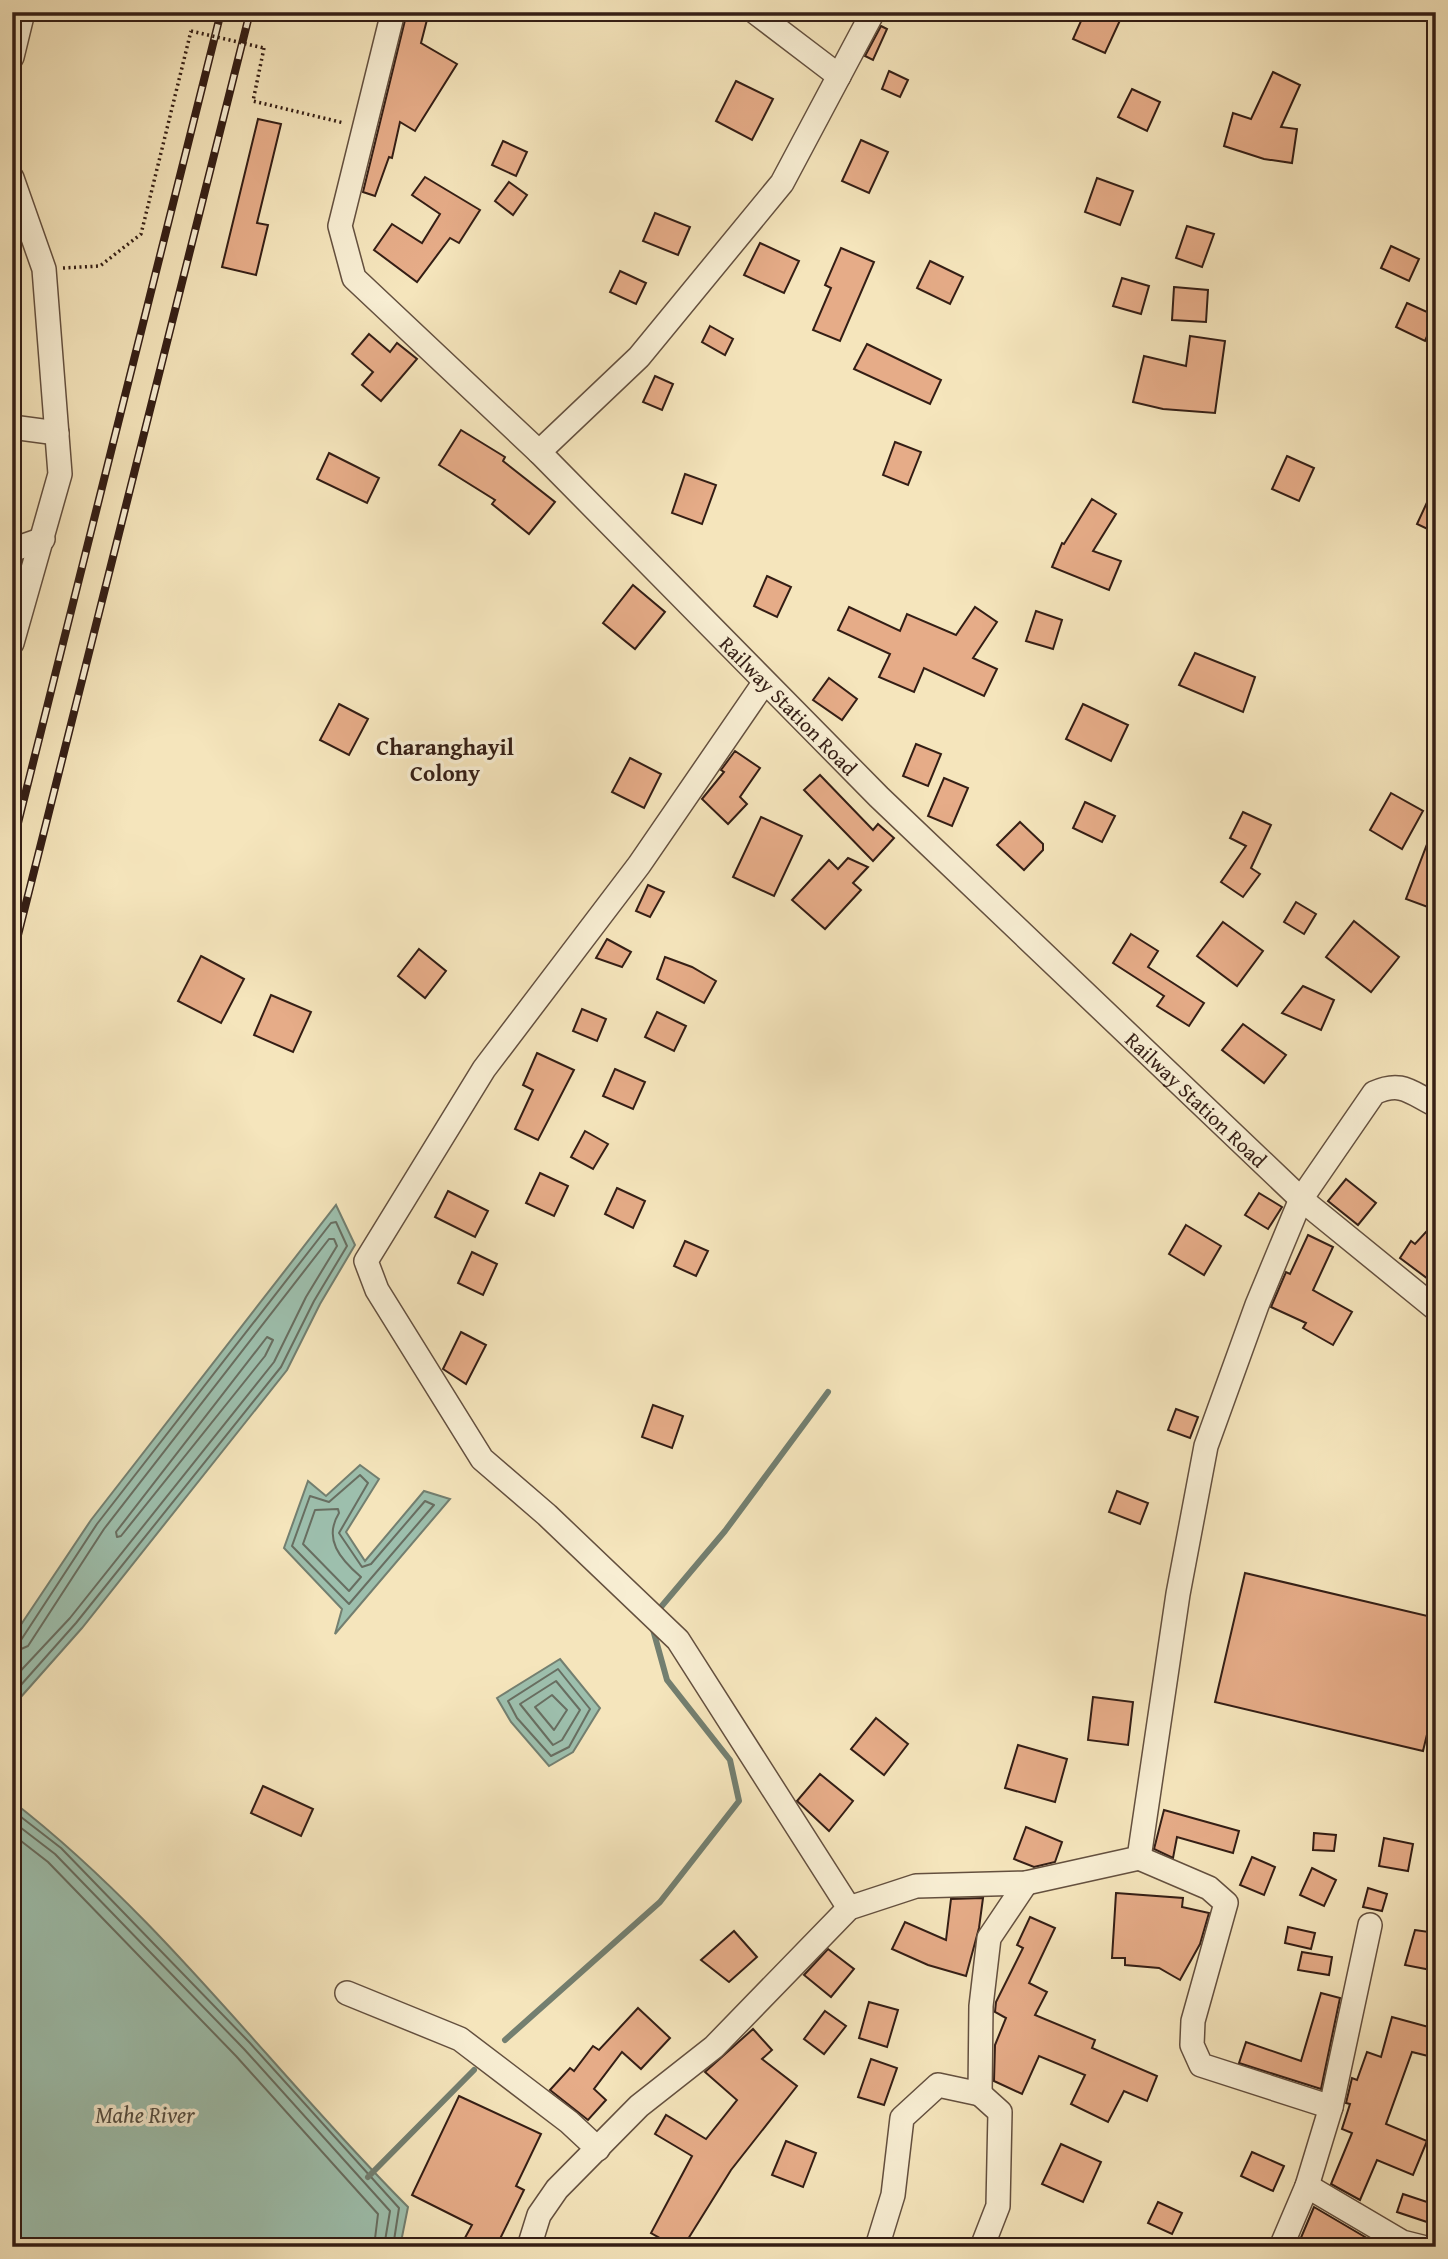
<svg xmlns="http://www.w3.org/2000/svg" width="1448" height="2259" font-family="'Gentium Book Plus',serif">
<rect width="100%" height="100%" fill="#f5e5bc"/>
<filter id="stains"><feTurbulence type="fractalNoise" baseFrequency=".00286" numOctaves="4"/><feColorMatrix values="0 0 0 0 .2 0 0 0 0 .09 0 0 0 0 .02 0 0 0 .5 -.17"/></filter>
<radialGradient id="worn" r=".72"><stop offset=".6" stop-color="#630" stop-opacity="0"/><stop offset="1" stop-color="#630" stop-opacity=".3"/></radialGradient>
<g fill="#9dbfad" stroke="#737f70" stroke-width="2">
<polygon points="336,1205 355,1245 320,1304 287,1370 82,1628 12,1707 12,1638 91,1520"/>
<polygon points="360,1465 379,1479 346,1532 365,1561 424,1491 450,1499 335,1634 342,1609 284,1548 308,1481 326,1496"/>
<polygon points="560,1659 600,1708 573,1752 549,1766 511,1722 497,1698"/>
<path d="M12,1801C162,1917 275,2074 408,2207L400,2247H12Z"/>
</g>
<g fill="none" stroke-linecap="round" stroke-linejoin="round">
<g stroke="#686e61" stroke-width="2">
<polygon points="267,1337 273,1340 265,1356 121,1536 117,1537 116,1532"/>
<polygon points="360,1475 368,1483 339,1533 362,1567 371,1564 425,1501 434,1505 349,1604 292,1546 310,1496 329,1502"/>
<path d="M338,1509L339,1513C323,1539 340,1559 361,1577L349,1591L303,1544L315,1510Z"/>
<polyline points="12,1644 21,1640 97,1524 331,1223 336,1222 347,1246 314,1301 281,1367 76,1623 12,1695"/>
<polyline points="12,1653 28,1646 104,1529 329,1239 334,1239 337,1246 306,1297 274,1362 70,1618 12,1680"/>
<polygon points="558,1669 590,1709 569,1747 551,1756 517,1718 508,1701"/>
<polygon points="556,1681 580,1710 562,1740 553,1745 520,1704"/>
<polygon points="552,1695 567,1710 554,1730 535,1707"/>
<polyline points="12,1810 61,1848 250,2043 399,2208 393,2247"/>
<polyline points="12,1821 55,1854 244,2049 390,2211 384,2247"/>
<polyline points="12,1834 48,1862 236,2056 378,2214 374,2247"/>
</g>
<g stroke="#737f70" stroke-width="6">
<polyline points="655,1614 725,1531 828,1392"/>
<polyline points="505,2040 660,1902 739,1801 730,1760 667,1680 652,1626"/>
<polyline points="368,2177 474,2070"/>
</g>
</g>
<g fill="#e6ac88" stroke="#341e15" stroke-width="2">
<polygon points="407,12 429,12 421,43 457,64 415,131 400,122 392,158 389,157 375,196 363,192"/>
<polygon points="1085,12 1113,12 1122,16 1105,53 1073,39"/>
<polygon points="881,26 887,29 873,60 865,56"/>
<polygon points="889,71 908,80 900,97 882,89"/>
<polygon points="1273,72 1300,85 1281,127 1297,129 1292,163 1264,159 1224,146 1233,113 1251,119"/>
<polygon points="736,81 773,99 752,140 716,121"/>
<polygon points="1132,89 1160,102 1147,131 1118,117"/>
<polygon points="258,119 281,124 257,223 268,225 256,275 222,267"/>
<polygon points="861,140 888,152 869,193 842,181"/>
<polygon points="503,141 527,152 516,176 492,165"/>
<polygon points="425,177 480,210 459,243 450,238 417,282 374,250 392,224 422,243 440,214 412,195"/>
<polygon points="1097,178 1133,191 1120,225 1085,212"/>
<polygon points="509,182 527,195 513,215 495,201"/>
<polygon points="655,213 690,227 678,255 643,241"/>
<polygon points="1187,226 1214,234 1202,267 1176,258"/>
<polygon points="760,243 799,261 784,293 744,275"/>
<polygon points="1391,246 1419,259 1409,281 1381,268"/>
<polygon points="841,248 874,262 840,341 813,330 831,288 825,285"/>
<polygon points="930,261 963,277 950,304 917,288"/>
<polygon points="620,271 646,283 636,304 610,292"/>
<polygon points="1122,278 1149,286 1141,314 1113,306"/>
<polygon points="1174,287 1208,290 1206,322 1172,320"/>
<polygon points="1407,303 1436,316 1425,341 1396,327"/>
<polygon points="710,326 733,339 725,355 702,342"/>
<polygon points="369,334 390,352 397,343 417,359 381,401 362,385 373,372 352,354"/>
<polygon points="1190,336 1225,341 1215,413 1163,409 1133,402 1144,356 1186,366"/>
<polygon points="867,344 941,380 930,404 854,369"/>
<polygon points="655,376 673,384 662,410 643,402"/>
<polygon points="461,430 505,457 503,461 555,502 529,534 492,504 495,500 439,465"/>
<polygon points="895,442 921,452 908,485 883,475"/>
<polygon points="329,453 379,478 367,503 317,479"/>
<polygon points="1287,456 1314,468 1299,501 1272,489"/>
<polygon points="685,474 716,485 702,524 672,513"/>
<polygon points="1436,483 1436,533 1417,524"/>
<polygon points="1092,499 1116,514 1093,551 1121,561 1109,590 1052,567 1062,543 1064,544"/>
<polygon points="767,576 791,587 777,617 754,606"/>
<polygon points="633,585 665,612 635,649 603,623"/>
<polygon points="849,607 900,631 907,614 956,635 975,607 997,622 973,658 997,669 984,696 924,668 914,692 879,677 890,654 838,630"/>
<polygon points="1036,611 1062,620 1053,649 1026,641"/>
<polygon points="1195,653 1255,677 1243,712 1179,685"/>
<polygon points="829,678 857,699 842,720 813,700"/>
<polygon points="339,704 368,719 349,755 320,740"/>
<polygon points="1083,704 1128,725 1111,761 1066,739"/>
<polygon points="916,744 941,754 928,786 903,776"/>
<polygon points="735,751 760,768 740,797 747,804 728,824 702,799 724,772 721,770"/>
<polygon points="630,758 661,774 644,808 612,792"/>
<polygon points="820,775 873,830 878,824 894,838 873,861 804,790"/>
<polygon points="944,778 968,788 952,826 928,816"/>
<polygon points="1391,793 1423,811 1402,849 1370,830"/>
<polygon points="1085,802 1115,816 1102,842 1073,828"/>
<polygon points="1243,812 1271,825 1251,868 1260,874 1243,897 1221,882 1246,846 1230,838"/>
<polygon points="761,817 802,836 774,896 733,877"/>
<polygon points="1020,822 1043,844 1043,850 1024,870 997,845"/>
<polygon points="1434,826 1436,826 1436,910 1406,899"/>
<polygon points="848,858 868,867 853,883 861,890 825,929 792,900 829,860 838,869"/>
<polygon points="648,885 664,892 650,917 636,911"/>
<polygon points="1296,902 1316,914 1304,934 1284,922"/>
<polygon points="1354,921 1399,957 1371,992 1326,957"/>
<polygon points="1223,922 1263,951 1237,986 1197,956"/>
<polygon points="1131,934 1158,951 1148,967 1204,1003 1189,1026 1157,1006 1164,996 1113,963"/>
<polygon points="607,939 631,952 622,967 596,958"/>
<polygon points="419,949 446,971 425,998 398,976"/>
<polygon points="201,956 244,979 221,1023 178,1001"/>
<polygon points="665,957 692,967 716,981 704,1003 657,979"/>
<polygon points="1303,986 1334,1000 1321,1030 1282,1013"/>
<polygon points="271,995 311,1012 293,1052 254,1035"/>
<polygon points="582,1009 606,1019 597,1041 573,1031"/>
<polygon points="657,1012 686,1026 674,1051 645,1037"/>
<polygon points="1243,1024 1286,1055 1264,1083 1222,1050"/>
<polygon points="537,1053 574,1070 538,1140 515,1129 533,1090 523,1085"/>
<polygon points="615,1069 645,1082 633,1109 603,1096"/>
<polygon points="585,1131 608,1144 593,1169 571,1157"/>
<polygon points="540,1173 568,1186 554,1216 526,1203"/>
<polygon points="1346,1179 1376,1203 1358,1225 1328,1201"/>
<polygon points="617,1188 645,1201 633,1228 605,1214"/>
<polygon points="448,1191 488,1211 475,1237 435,1217"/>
<polygon points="1259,1193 1282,1207 1268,1229 1245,1215"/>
<polygon points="1436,1221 1436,1285 1400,1258 1411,1241 1415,1244"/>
<polygon points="1186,1225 1221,1246 1204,1275 1169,1254"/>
<polygon points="1308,1235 1333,1247 1313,1290 1352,1312 1333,1345 1303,1328 1306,1323 1271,1307 1286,1272 1290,1274"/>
<polygon points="685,1241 708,1251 696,1276 674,1266"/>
<polygon points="472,1252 497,1264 483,1295 458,1283"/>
<polygon points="461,1332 486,1345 466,1384 443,1369"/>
<polygon points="653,1405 683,1416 672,1448 642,1437"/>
<polygon points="1176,1409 1198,1417 1190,1438 1168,1430"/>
<polygon points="1117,1491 1148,1503 1140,1524 1109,1512"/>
<polygon points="1245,1573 1436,1618 1436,1697 1423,1751 1215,1702"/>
<polygon points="1093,1697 1133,1702 1128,1745 1088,1740"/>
<polygon points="876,1718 908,1744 884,1775 851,1749"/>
<polygon points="1018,1745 1067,1759 1055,1802 1005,1788"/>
<polygon points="820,1774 853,1801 829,1831 797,1801"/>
<polygon points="263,1786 313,1809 301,1836 251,1813"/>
<polygon points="1164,1810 1239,1831 1233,1853 1177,1837 1173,1858 1154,1849"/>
<polygon points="1026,1827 1062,1842 1055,1862 1034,1867 1014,1859"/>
<polygon points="1314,1833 1336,1835 1334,1851 1313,1850"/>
<polygon points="1384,1838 1413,1844 1408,1871 1379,1866"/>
<polygon points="1252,1857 1275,1867 1264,1895 1240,1885"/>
<polygon points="1312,1868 1336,1880 1324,1906 1300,1895"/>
<polygon points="1368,1888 1387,1894 1382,1911 1363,1907"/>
<polygon points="1116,1893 1183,1898 1182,1907 1209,1913 1200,1944 1180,1980 1159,1968 1125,1965 1125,1958 1112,1958"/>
<polygon points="983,1898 979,1928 966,1976 928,1965 892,1949 905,1922 946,1940 951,1899"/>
<polygon points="1030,1917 1055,1928 1029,1983 1047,1992 1035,2015 1095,2040 1092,2048 1157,2076 1147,2101 1124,2091 1108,2122 1071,2104 1085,2075 1039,2056 1022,2094 994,2081 995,2045 1006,2018 995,2012 996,2002 1023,1948 1017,1945"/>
<polygon points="1288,1927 1315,1933 1311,1949 1285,1943"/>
<polygon points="1415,1930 1436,1933 1436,1971 1405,1965"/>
<polygon points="734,1931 757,1957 729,1982 701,1960"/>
<polygon points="828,1949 854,1969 831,1997 804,1975"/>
<polygon points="1302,1952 1332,1957 1329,1975 1298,1970"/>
<polygon points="1321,1993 1340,1998 1321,2089 1239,2063 1246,2042 1301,2061"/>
<polygon points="869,2002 898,2010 887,2047 859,2038"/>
<polygon points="638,2008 670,2038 641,2069 622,2052 594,2089 606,2100 588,2120 550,2090 570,2068 574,2071 593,2046 599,2050"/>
<polygon points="825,2011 846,2026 824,2054 804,2039"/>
<polygon points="1392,2017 1436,2029 1436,2058 1412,2052 1386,2124 1427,2141 1413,2175 1377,2160 1360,2200 1331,2184 1352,2133 1342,2129 1350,2104 1346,2103 1352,2078 1357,2080 1367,2052 1381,2057"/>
<polygon points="753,2029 772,2050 762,2059 797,2086 731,2170 683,2247 676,2247 651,2233 692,2156 655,2134 666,2115 706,2139 737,2100 705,2072"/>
<polygon points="871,2059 897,2068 884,2105 858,2097"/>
<polygon points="459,2096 541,2134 516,2186 524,2190 496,2247 460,2247 472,2225 412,2195"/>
<polygon points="786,2141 816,2153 803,2187 772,2175"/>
<polygon points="1061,2144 1101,2162 1083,2202 1042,2184"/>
<polygon points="1252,2152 1284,2166 1273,2191 1241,2176"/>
<polygon points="1403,2194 1436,2205 1436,2225 1397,2212"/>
<polygon points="1158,2202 1182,2213 1172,2234 1148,2223"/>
<polygon points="1314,2207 1382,2247 1297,2247"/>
</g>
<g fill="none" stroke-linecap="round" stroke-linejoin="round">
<defs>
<g id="minor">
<path id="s1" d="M393,12L340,226L354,278L539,452L879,797L1301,1199L1436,1309"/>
<polyline points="755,12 839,76"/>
<polyline points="12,57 23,12"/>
<polyline points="12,178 44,269 60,474 12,643"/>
<polyline points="12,427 57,433"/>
<polyline points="539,452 639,357 782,183 873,12"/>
<polyline points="12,550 43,539"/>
<polyline points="764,683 639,865 484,1069 366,1261 377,1290 482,1459 547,1515 678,1640 849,1908"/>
<polyline points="1139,1858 1209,1888 1226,1903 1193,2021 1192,2045 1201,2065 1331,2107"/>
<polyline points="347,1993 460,2039 569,2122 598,2149"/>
<polyline points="980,2094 1000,2112 998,2206 982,2247"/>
<polyline points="1307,2186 1402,2242 1422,2247"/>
<path d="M529,2247L539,2215L557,2189L639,2106L714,2047L849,1908L916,1886L1026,1883L1139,1858L1178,1594L1206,1446L1257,1305L1301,1199L1374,1093C1402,1080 1411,1093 1436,1105"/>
<polyline points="877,2247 893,2195 902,2118 938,2085 980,2094 981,2006 989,1938 1026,1883"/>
<polyline points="1281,2247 1307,2186 1331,2107 1370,1925"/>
</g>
</defs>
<use href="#minor" stroke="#64503f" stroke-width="26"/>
<g stroke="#341e15" stroke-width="3.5" stroke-dasharray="2 3.5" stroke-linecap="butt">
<polyline points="264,48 253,101 344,123"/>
<polyline points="63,268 100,266 141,234 191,31"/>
</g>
<use href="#minor" stroke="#f8eed3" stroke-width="23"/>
<defs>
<g id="rail">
<polyline points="12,847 221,12"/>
<polyline points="12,959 250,12"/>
</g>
</defs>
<use href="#rail" stroke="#341e15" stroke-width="8"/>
<use href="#rail" stroke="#f8eed3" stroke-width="5" stroke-dasharray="16" stroke-linecap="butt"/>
<polyline stroke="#341e15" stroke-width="3.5" stroke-dasharray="2 3.5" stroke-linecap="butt" points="191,31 264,48"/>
</g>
<g text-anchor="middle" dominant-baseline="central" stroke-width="7" stroke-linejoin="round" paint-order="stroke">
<g font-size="21" fill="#341e15" stroke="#f8eed3">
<text stroke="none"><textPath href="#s1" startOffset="884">Railway Station Road</textPath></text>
<text stroke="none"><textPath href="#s1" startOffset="1451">Railway Station Road</textPath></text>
</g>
<g font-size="23" font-weight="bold" fill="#341e15" stroke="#f8eed3">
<text x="445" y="746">Charanghayil<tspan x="445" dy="26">Colony</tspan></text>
</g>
<g font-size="23" font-style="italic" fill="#544e43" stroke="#f8eed3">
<text x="145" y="2114">Mahe River</text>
</g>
</g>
<rect width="1448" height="2259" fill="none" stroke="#f5e5bc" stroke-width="42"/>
<rect x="14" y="14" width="1420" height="2231" fill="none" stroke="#341e15" stroke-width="3.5"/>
<rect x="21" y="21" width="1406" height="2217" fill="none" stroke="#341e15" stroke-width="2"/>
<rect width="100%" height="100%" filter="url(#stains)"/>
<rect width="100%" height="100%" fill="url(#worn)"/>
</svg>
